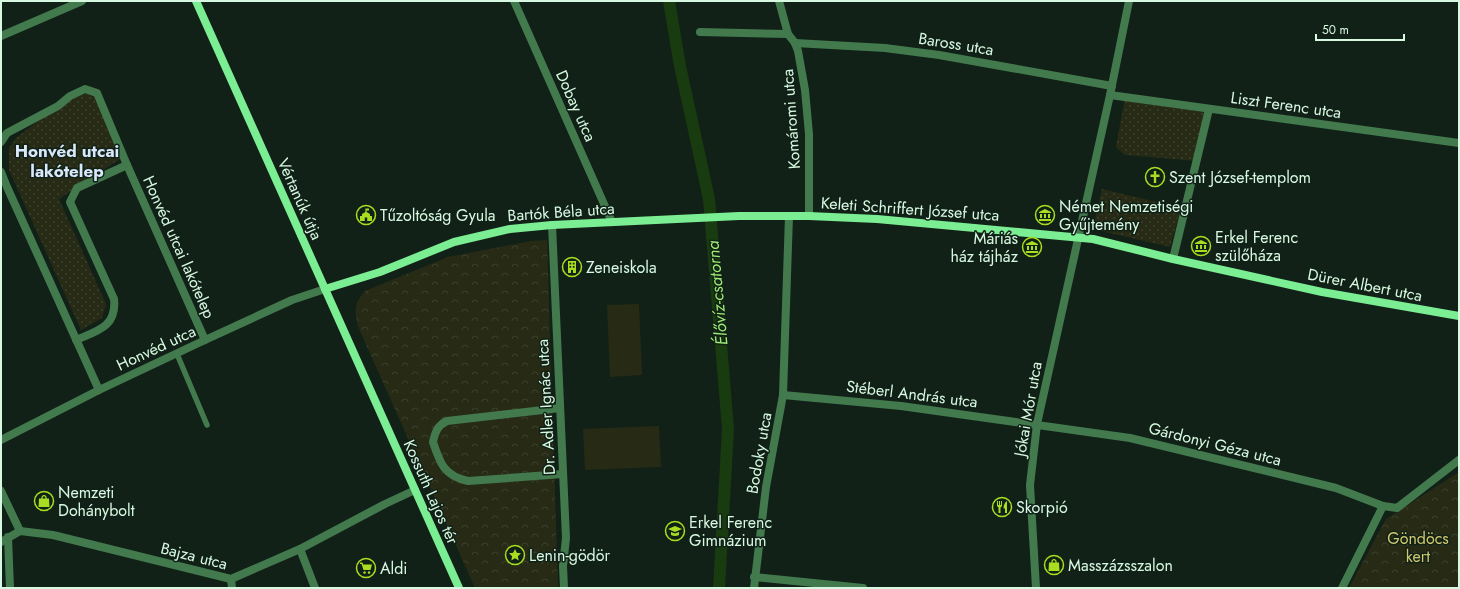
<svg xmlns="http://www.w3.org/2000/svg" width="1460" height="589" font-family="Jost,sans-serif">
<defs>
<pattern id="grass-dots" width="8" height="8" patternUnits="userSpaceOnUse"><rect width="8" height="8" fill="#272b15"/><path d="M2 2h.1M6 6h.1" fill="none" stroke="#3b402c" stroke-width="1.8" stroke-linecap="round"/></pattern>
<pattern id="park-crowns" width="20" height="18" patternUnits="userSpaceOnUse"><rect width="20" height="18" fill="#272b15"/><path d="M2 6a3 3 0 1 1 6 0M12 15a3 3 0 1 1 6 0" fill="none" stroke="#3b402c"/></pattern>
</defs>
<rect width="100%" height="100%" fill="#112117"/>
<g fill="url(#grass-dots)">
<polygon points="97,93 123,157 59,199 106,304 102,318 81,330 9,170 9,148 16,138 70,96"/>
<polygon points="1125,97 1204,108 1197,161 1125,155 1116,147"/>
<polygon points="1102,189 1181,208 1170,247 1093,229"/>
</g>
<g fill="url(#park-crowns)">
<path d="M547,240L558,588H475L360,331C354,314 353,305 365,291L448,257L531,241Z"/>
<polygon points="1459,472 1459,588 1349,588 1386,519"/>
</g>
<g fill="#272b15">
<polygon points="639,304 642,375 610,377 607,305"/>
<polygon points="659,426 661,467 585,470 583,429"/>
</g>
<g fill="none" stroke-linecap="round" stroke-linejoin="round">
<polyline stroke="#183b10" stroke-width="12" points="669,1 680,66 709,199 728,429 719,588"/>
<polyline stroke="#427a4e" stroke-width="5.5" points="177,354 207,425"/>
<g stroke="#427a4e" stroke-width="8">
<polyline points="514,1 612,222"/>
<polyline points="779,1 788,34 795,43 798,51 805,90 809,134 809,216"/>
<polyline points="700,32 788,34"/>
<polyline points="1,36 82,1"/>
<polyline points="795,43 885,48 939,55 1112,86"/>
<polyline points="1110,95 1459,143"/>
<polyline points="1,142 7,133 58,106 70,96 85,89 97,93 127,165 205,340"/>
<polyline points="1,172 7,187 99,390"/>
<polyline points="552,225 566,538 563,566 564,588"/>
<polyline points="1173,259 1209,109"/>
<path d="M76,340C97,331 117,327 114,299L70,202L77,188L127,165"/>
<polyline points="783,395 901,406 1130,438 1336,488 1383,506"/>
<path d="M560,408L447,421C438,425 435,432 433,442C440,463 444,476 468,481L563,474"/>
<polyline points="1,440 99,390 205,340 292,300 325,289"/>
<polyline points="1,491 20,531"/>
<polyline points="20,531 53,535 231,579 300,549 385,504 415,490"/>
<polyline points="8,537 10,588"/>
<polyline points="1,542 20,531"/>
<polyline points="300,549 315,588"/>
<polyline points="754,577 863,588"/>
<polyline points="231,579 232,588"/>
<polyline points="754,588 766,487 783,395 789,216"/>
<polyline points="1036,588 1030,485 1037,424 1110,95 1129,1"/>
<polyline points="1342,588 1383,506 1397,508 1459,460"/>
</g>
<g stroke="#7bed92" stroke-width="8">
<polyline points="196,1 459,588"/>
<polyline points="325,289 380,272 454,242 510,229 552,225 739,216 809,216 877,219 1093,239 1173,259 1322,292 1459,316"/>
</g>
</g>
<defs>
<symbol id="church-ring" viewBox="-11 -11 22 22"><circle r="9.5" fill="#112117" stroke="#a8de1f" stroke-width="1.5"/><path d="M-1.2-6h2.4v3.5h3.3v2.4h-3.3V6h-2.4V-.1h-3.3v-2.4h3.3Z" fill="#a8de1f"/></symbol>
<symbol id="civic-ring" viewBox="-11 -11 22 22"><circle r="9.5" fill="#112117" stroke="#a8de1f" stroke-width="1.5"/><path d="M-.6-6.5H3V-4.5H.6V-3L4-1V1h2V6H-6V1h2V-1L-.6-3ZM-1.2 2.5V6h2.4V2.5Z" fill="#a8de1f"/></symbol>
<symbol id="museum-ring" viewBox="-11 -11 22 22"><circle r="9.5" fill="#112117" stroke="#a8de1f" stroke-width="1.5"/><path d="M0-6L6-3V-2H-6V-3ZM-5-1h2V3h-2ZM-1-1h2V3h-2ZM3-1h2V3H3ZM-6 4H6V6H-6Z" fill="#a8de1f"/></symbol>
<symbol id="building-ring" viewBox="-11 -11 22 22"><circle r="9.5" fill="#112117" stroke="#a8de1f" stroke-width="1.5"/><path d="M-4-6H4V6H1V3H-1V6H-4ZM-2.5-4.3h1.7v1.8h-1.7ZM.8-4.3h1.7v1.8H.8ZM-2.5-1h1.7V.8h-1.7ZM.8-1h1.7V.8H.8Z" fill="#a8de1f"/></symbol>
<symbol id="shop-ring" viewBox="-11 -11 22 22"><circle r="9.5" fill="#112117" stroke="#a8de1f" stroke-width="1.5"/><path d="M-5-2.5h2.3a2.7 3.5 0 0 1 5.4 0H5L5.5 6h-11ZM-1.5-2.5h3a1.5 2.3 0 0 0-3 0Z" fill="#a8de1f"/></symbol>
<symbol id="restaurant-ring" viewBox="-11 -11 22 22"><circle r="9.5" fill="#112117" stroke="#a8de1f" stroke-width="1.5"/><path d="M-5-6h1v4h1v-4h1v4h1v-4h1v5L-1.5 .5V6h-2V.5L-5-1ZM5-6V6H3V1.5H1.5Q1.5-4 5-6Z" fill="#a8de1f"/></symbol>
<symbol id="school-ring" viewBox="-11 -11 22 22"><circle r="9.5" fill="#112117" stroke="#a8de1f" stroke-width="1.5"/><path d="M0-5L7-2L0 1L-7-2ZM-4 1L0 2.5L4 1V4Q0 6-4 4Z" fill="#a8de1f"/></symbol>
<symbol id="sight-ring" viewBox="-11 -11 22 22"><circle r="9.5" fill="#112117" stroke="#a8de1f" stroke-width="1.5"/><path d="M0-6L1.8-2.2L6-1.7L2.9 1.2L3.7 5.4L0 3.3L-3.7 5.4L-2.9 1.2L-6-1.7L-1.8-2.2Z" fill="#a8de1f"/></symbol>
<symbol id="supermarket-ring" viewBox="-11 -11 22 22"><circle r="9.5" fill="#112117" stroke="#a8de1f" stroke-width="1.5"/><path d="M-6-5.5h2.5l.6 2H6L4.5 2H-2.5L-4.4-4H-6ZM-1.5 3.2a1.3 1.3 0 1 0 .1 0ZM3 3.2a1.3 1.3 0 1 0 .1 0Z" fill="#a8de1f"/></symbol>
</defs>
<g fill-rule="evenodd">
<use href="#church-ring" x="1144" y="166" width="22" height="22"/>
<use href="#civic-ring" x="355" y="204" width="22" height="22"/>
<use href="#museum-ring" x="1034" y="204" width="22" height="22"/>
<use href="#museum-ring" x="1190" y="235" width="22" height="22"/>
<use href="#museum-ring" x="1021" y="236" width="22" height="22"/>
<use href="#building-ring" x="561" y="256" width="22" height="22"/>
<use href="#shop-ring" x="33" y="490" width="22" height="22"/>
<use href="#restaurant-ring" x="991" y="496" width="22" height="22"/>
<use href="#school-ring" x="664" y="520" width="22" height="22"/>
<use href="#sight-ring" x="504" y="544" width="22" height="22"/>
<use href="#shop-ring" x="1043" y="554" width="22" height="22"/>
<use href="#supermarket-ring" x="355" y="557" width="22" height="22"/>
</g>
<g text-anchor="middle" dominant-baseline="central" stroke-width="3" stroke-linejoin="round" paint-order="stroke">
<g font-size="16" fill="#d7f9e1" stroke="#112117">
<text transform="translate(956 44) rotate(9)">Baross utca</text>
<text transform="translate(1286 105) rotate(8)">Liszt Ferenc utca</text>
<text transform="translate(576 106) rotate(66)">Dobay utca</text>
<text transform="translate(791 119) rotate(-94)">Komáromi utca</text>
<text transform="translate(300 199) rotate(66)">Vértanúk útja</text>
<text transform="translate(910 209) rotate(4)">Keleti Schriffert József utca</text>
<text transform="translate(561 212) rotate(-4)">Bartók Béla utca</text>
<text transform="translate(179 247) rotate(66)">Honvéd utcai lakótelep</text>
<text transform="translate(1365 285) rotate(11)">Dürer Albert utca</text>
<text transform="translate(156 348) rotate(-25)">Honvéd utca</text>
<text transform="translate(912 394) rotate(7)">Stéberl András utca</text>
<text transform="translate(546 407) rotate(-93)">Dr. Adler Ignác utca</text>
<text transform="translate(1028 409) rotate(-80)">Jókai Mór utca</text>
<text transform="translate(1215 444) rotate(14)">Gárdonyi Géza utca</text>
<text transform="translate(759 453) rotate(-80)">Bodoky utca</text>
<text transform="translate(431 492) rotate(66)">Kossuth Lajos tér</text>
<text transform="translate(194 556) rotate(14)">Bajza utca</text>
</g>
<g font-size="16" fill="#d7f9e1" stroke="#112117" text-anchor="start">
<text x="1169" y="177">Szent József-templom</text>
<text x="1059" y="206">Német Nemzetiségi<tspan x="1059" dy="18">Gyűjtemény</tspan></text>
<text x="380" y="215">Tűzoltóság Gyula</text>
<text x="1215" y="237">Erkel Ferenc<tspan x="1215" dy="18">szülőháza</tspan></text>
<text x="1018" y="238" text-anchor="end">Máriás<tspan x="1018" dy="18">ház tájház</tspan></text>
<text x="586" y="267">Zeneiskola</text>
<text x="58" y="492">Nemzeti<tspan x="58" dy="18">Dohánybolt</tspan></text>
<text x="1016" y="507">Skorpió</text>
<text x="689" y="522">Erkel Ferenc<tspan x="689" dy="18">Gimnázium</tspan></text>
<text x="529" y="555">Lenin-gödör</text>
<text x="1068" y="565">Masszázsszalon</text>
<text x="380" y="568">Aldi</text>
</g>
<g font-size="16" fill="#d0c96d" stroke="#112117">
<text x="1418" y="538">Göndöcs<tspan x="1418" dy="18">kert</tspan></text>
</g>
<g font-size="17" font-weight="bold" fill="#d9e8fa" stroke="#112117">
<text x="67" y="151">Honvéd utcai<tspan x="67" dy="20">lakótelep</tspan></text>
</g>
<g font-size="17" font-style="italic" fill="#9eec73" stroke="#112117">
<text transform="translate(717 293) rotate(-95)">Élővíz-csatorna</text>
</g>
</g>
<rect width="1460" height="589" fill="none" stroke="#d7f9e1" stroke-width="4"/>
<path d="M1316 34v6h88v-6" fill="none" stroke="#d7f9e1" stroke-width="2"/>
<text x="1322" y="34" font-size="12" fill="#d7f9e1" stroke="#112117" stroke-width="3" paint-order="stroke">50 m</text>
</svg>
